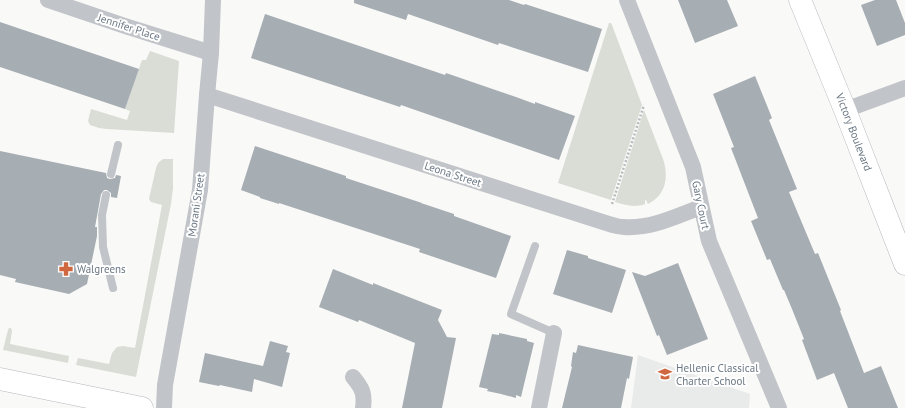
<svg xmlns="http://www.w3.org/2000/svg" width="905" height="408" font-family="'PT Sans',sans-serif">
<rect width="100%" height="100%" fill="#f9f9f7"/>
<polygon fill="#e9ebea" points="638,355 750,394 749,408 631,408"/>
<g fill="#d9ddd6">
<polygon points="609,23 611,23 612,25 642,105 611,200 558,183"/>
<polygon points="150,51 179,61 174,133 107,129 99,128 90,125 88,121 91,109 127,120 130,111 125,109 142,60 146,60"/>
<path d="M644,110L663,159C669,177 666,195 648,204L646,200H645V204C634,208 626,205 615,202Z"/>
<polygon points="163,159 173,159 173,188 171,204 136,377 76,365 78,358 109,364 112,353 117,347 123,346 135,348 162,205 151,202 149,199 156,168 158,163"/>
<polygon points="9,328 11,328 12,331 10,344 69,356 68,363 3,350 8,330"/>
</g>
<g fill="#a6adb3">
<polygon points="354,0 509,0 524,5 525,4 602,29 588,72 499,43 498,45 408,14 406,20 354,3"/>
<polygon points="678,0 727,0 738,26 695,43"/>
<polygon points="875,0 896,0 905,23 905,35 877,46 861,5"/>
<polygon points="265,14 445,75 446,73 516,97 535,104 535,102 575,116 559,160 401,105 400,107 251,58"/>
<polygon points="0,22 139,69 125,109 0,67"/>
<polygon points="755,76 772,118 769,120 797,189 789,192 815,254 818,253 841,310 840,311 864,373 881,366 898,408 848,408 834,373 817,380 802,340 804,339 792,309 784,290 783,290 770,259 767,260 751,221 758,218 731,148 734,147 713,94"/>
<polygon points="255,146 346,176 346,178 422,203 421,203 454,214 454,216 511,236 496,278 419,252 420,249 279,203 279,204 260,198 260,197 241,190"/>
<polygon points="0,151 106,173 107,178 110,179 115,178 116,175 121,176 117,198 111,197 111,193 107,190 104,190 101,194 95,227 97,227 97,236 87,284 69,294 15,282 16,279 0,275"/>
<polygon points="567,250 588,256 588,258 626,270 612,313 553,294"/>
<polygon points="678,263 708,339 667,355 659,335 657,336 632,272 645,276"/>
<polygon points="333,269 373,285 373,283 442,310 438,320 447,337 456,338 442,408 402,408 415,343 359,320 358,322 319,307"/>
<polygon points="499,333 527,339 527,341 534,343 521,397 516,395 516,398 501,394 487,391 488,389 479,387 492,334 499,335"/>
<polygon points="270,341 288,346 286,352 290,353 282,387 254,379 252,392 220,385 219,386 199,382 205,353 263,366"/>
<polygon points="578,345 633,357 629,379 627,378 621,408 562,408 572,367 571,366 573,352 576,353"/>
</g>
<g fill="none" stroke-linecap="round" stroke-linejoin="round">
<defs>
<polyline id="secondary" points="0,379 142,408"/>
<polyline id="primary" points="800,0 845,110 905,264"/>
</defs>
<use href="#secondary" stroke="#b3b8bc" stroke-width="23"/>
<use href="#primary" stroke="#b4b8bc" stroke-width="23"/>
<polyline stroke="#b9bcbe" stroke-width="2.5" stroke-dasharray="2 2" stroke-linecap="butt" points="612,204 644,105"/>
<g stroke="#c1c4c8" stroke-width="8">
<polyline points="111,174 118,145"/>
<polyline points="106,195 102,215 103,247 113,288"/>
<polyline points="535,246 511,314 554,333"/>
</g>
<g stroke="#c1c4c8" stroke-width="16">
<polyline points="48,0 125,26 211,53"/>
<polyline points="627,0 693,167 709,241 779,408"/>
<path d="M207,95L606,223C612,225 618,227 624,227C651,229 677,216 701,207"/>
<polyline points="845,110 905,88"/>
<path d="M353,377C362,388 365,393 363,408"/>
<polyline points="164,408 165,385 200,190 207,95 211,53 213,0"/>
<polyline points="539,408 554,333"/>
</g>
<use href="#secondary" stroke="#fff" stroke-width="22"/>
<use href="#primary" stroke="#fff" stroke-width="22"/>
</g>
<defs>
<symbol id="pharmacy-bare" viewBox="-9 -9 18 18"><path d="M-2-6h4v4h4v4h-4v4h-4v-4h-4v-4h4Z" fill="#cf6840" stroke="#fff" stroke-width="2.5" paint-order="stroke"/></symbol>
<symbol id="school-bare" viewBox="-9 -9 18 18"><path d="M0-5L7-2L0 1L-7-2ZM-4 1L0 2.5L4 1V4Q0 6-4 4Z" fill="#cf6840" stroke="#fff" stroke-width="2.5" paint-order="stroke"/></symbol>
</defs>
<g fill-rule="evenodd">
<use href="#pharmacy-bare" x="56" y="259" width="20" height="20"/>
<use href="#school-bare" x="655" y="364" width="20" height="20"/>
</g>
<g text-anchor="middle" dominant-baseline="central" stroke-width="4" stroke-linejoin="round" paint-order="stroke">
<g font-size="11" fill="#6b7884" stroke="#fff">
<text transform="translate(129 27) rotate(18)">Jennifer Place</text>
<text transform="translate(854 132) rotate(69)">Victory Boulevard</text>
<text transform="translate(453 174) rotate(18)">Leona Street</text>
<text transform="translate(196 205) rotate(-82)">Morani Street</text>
<text transform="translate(701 205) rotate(78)">Gary Court</text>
</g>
<g font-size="11" fill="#6b7884" stroke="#fff" text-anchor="start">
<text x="77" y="269">Walgreens</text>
<text x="676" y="368">Hellenic Classical<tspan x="676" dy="13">Charter School</tspan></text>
</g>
</g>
</svg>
